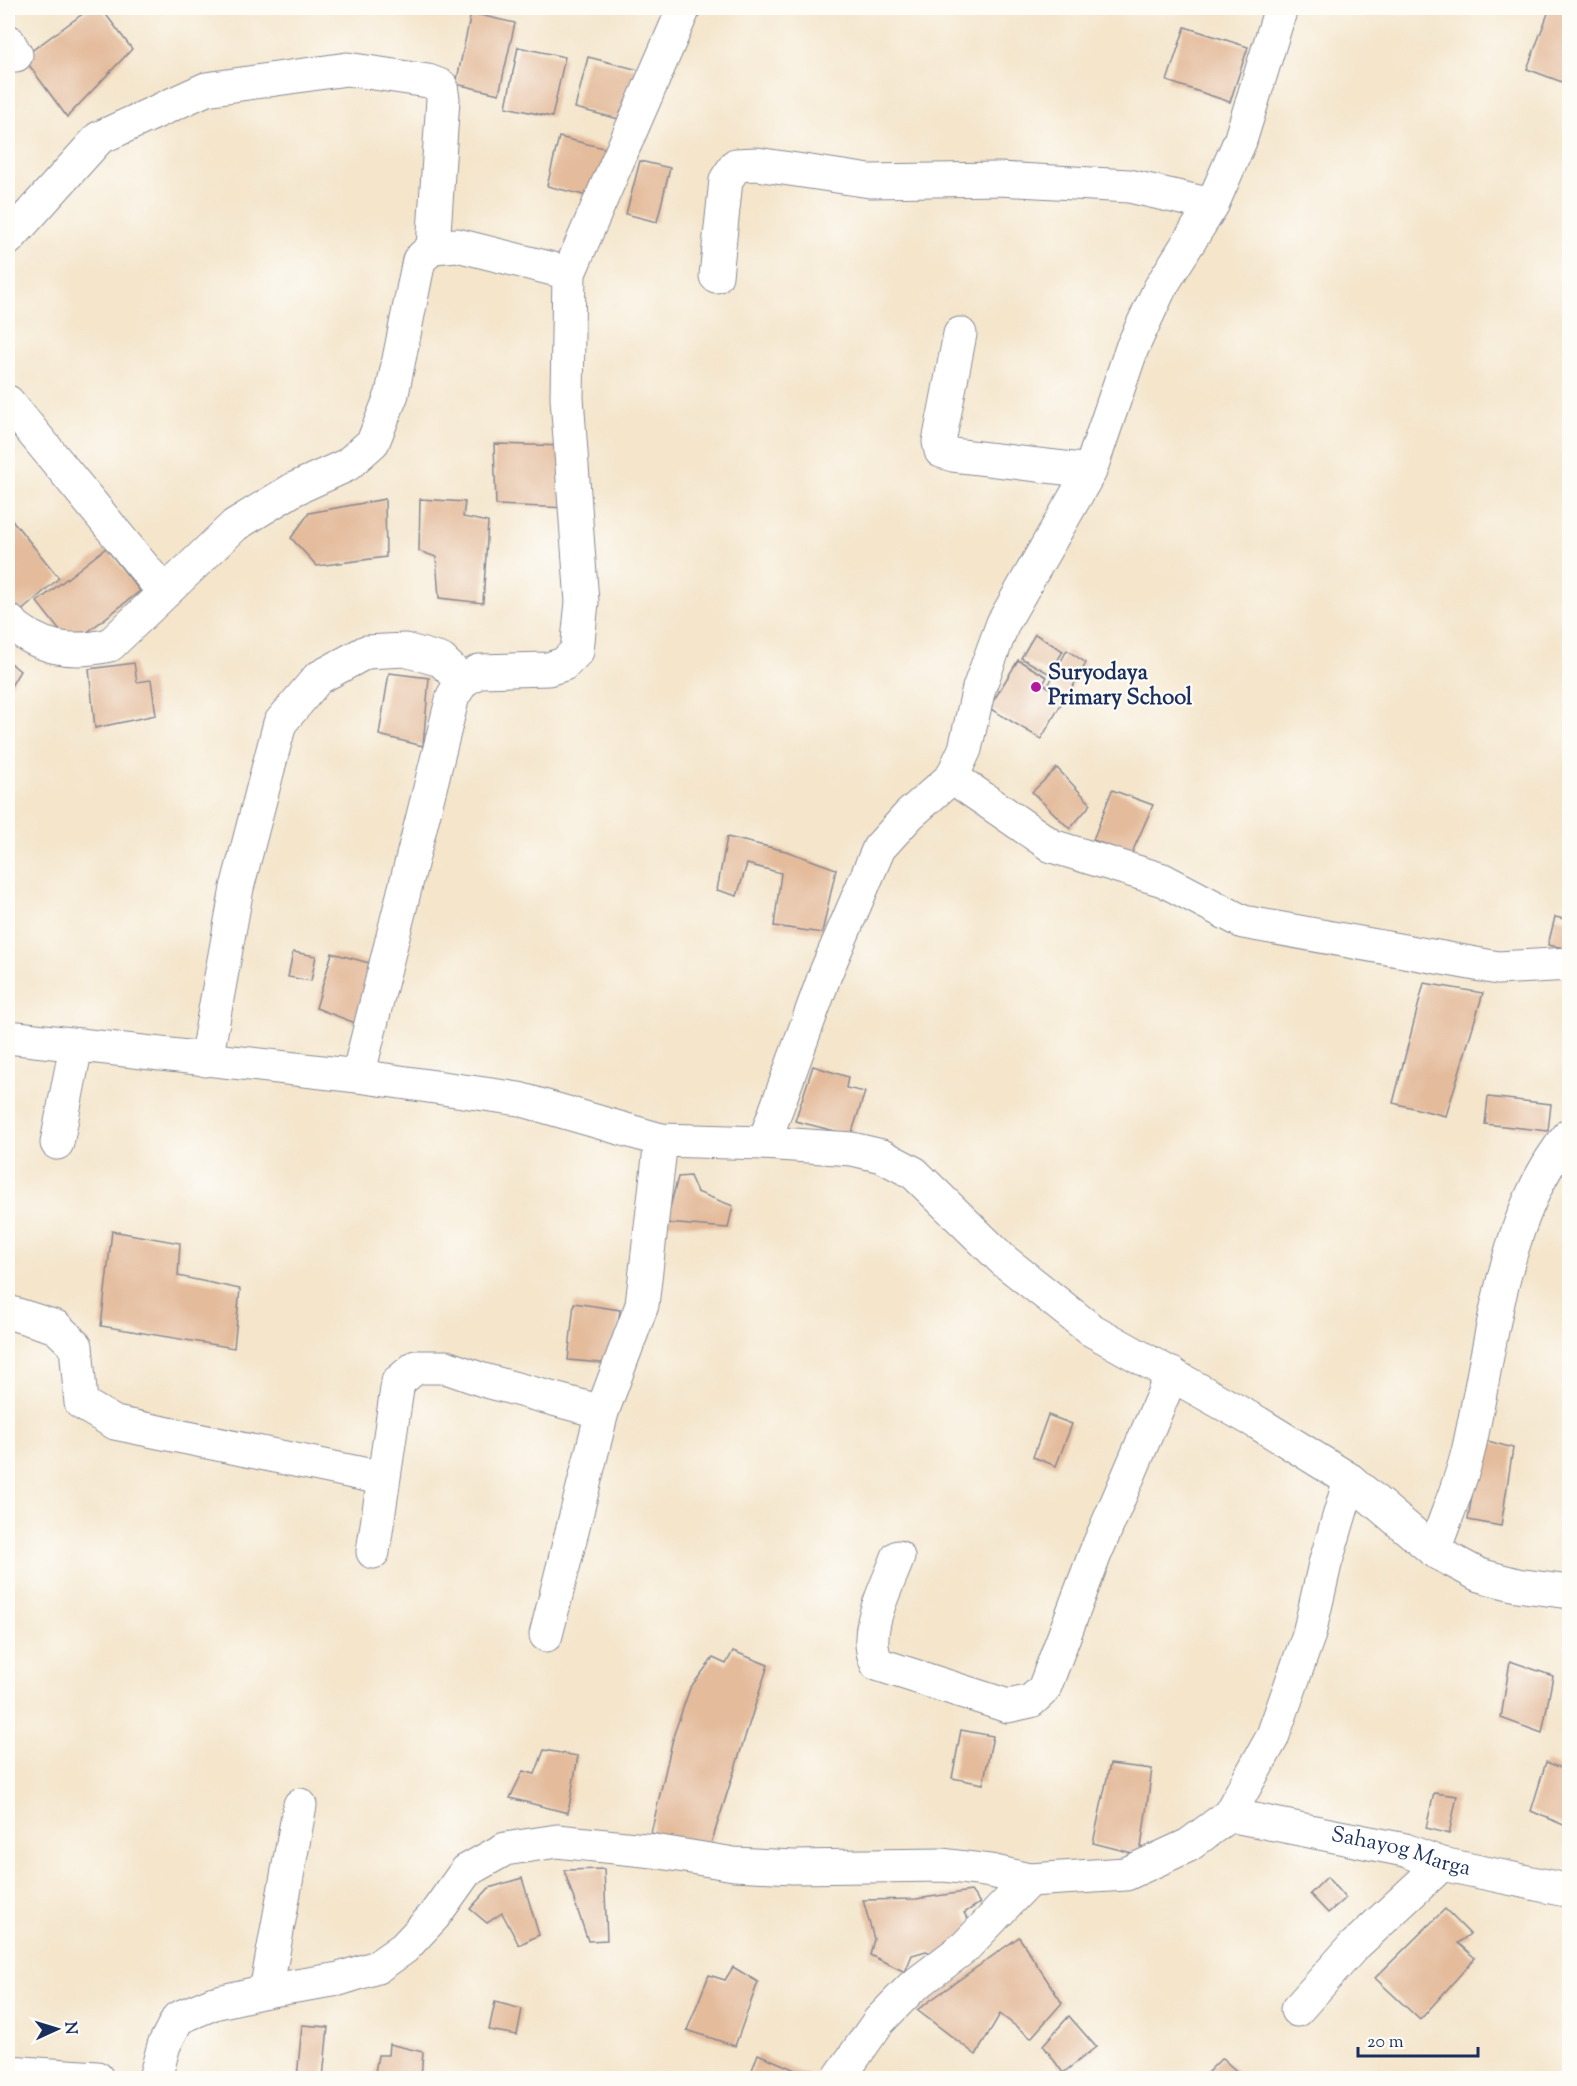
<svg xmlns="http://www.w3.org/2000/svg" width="1577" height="2086" font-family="'Sorts Mill Goudy',serif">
<rect width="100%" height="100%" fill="#fdfcf7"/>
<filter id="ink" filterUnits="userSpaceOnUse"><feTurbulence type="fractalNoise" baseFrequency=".0167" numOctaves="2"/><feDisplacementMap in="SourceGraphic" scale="12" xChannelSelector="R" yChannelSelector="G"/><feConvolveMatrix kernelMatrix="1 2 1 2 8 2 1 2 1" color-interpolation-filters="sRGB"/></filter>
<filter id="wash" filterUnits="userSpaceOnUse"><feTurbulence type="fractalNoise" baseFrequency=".008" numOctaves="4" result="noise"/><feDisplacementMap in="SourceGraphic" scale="24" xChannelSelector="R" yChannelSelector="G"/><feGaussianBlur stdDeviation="1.35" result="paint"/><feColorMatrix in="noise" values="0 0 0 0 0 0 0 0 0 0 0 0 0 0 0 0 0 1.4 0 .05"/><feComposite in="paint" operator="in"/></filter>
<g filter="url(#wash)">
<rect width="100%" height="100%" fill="#f4e5cb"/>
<g id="blocks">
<g fill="#e4bb9b">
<polygon points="91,8 101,8 132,49 67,117 23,57"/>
<polygon points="1550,8 1570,8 1570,85 1527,69"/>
<polygon points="471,13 515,23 499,94 456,84"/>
<polygon points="1185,27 1248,47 1230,102 1167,81"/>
<polygon points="518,47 565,57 552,117 506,107"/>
<polygon points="588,57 639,70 627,121 575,108"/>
<polygon points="559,137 612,150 600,199 547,186"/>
<polygon points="640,161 670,168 657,222 626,214"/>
<polygon points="494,444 569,446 569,508 496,505"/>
<polygon points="385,499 386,557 317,566 291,538 309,513"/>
<polygon points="420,499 465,502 463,517 488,522 483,603 439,598 436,557 419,551"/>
<polygon points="8,515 59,578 18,614 8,603"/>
<polygon points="106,548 140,591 71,645 37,602"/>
<polygon points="1035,634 1063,651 1050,674 1021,658"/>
<polygon points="1067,650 1086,663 1068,695 1049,684"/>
<polygon points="1018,660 1047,677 1043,684 1065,697 1041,739 989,708"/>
<polygon points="8,661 20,671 8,691"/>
<polygon points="134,663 137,682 151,680 156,715 95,728 89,669"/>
<polygon points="389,673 429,678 423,746 379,735"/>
<polygon points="1057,768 1091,804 1070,829 1032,792"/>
<polygon points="1112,790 1153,805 1131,855 1093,840"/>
<polygon points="727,837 786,851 836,869 822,933 774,926 781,873 747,864 737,896 717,890"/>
<polygon points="1555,917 1570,920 1570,949 1548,945"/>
<polygon points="293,952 316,956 311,981 288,977"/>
<polygon points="332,953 377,965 363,1026 316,1008"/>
<polygon points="1424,983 1483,993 1446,1116 1393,1103"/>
<polygon points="813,1066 848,1077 846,1088 865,1092 851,1135 795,1121"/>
<polygon points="1488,1097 1551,1104 1548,1131 1485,1124"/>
<polygon points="690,1176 697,1192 733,1206 728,1228 666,1223 678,1177"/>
<polygon points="112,1231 180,1243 178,1276 240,1289 234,1348 101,1326"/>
<polygon points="574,1303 620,1310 613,1364 568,1360"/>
<polygon points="1048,1415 1072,1424 1056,1466 1033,1457"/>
<polygon points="1481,1439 1513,1448 1501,1526 1468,1520"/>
<polygon points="733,1651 768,1665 709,1850 651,1833 674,1734 690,1688 713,1658 726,1664"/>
<polygon points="1510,1661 1553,1676 1542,1733 1501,1718"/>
<polygon points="961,1730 993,1736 983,1784 952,1778"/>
<polygon points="544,1750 578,1756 568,1813 510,1798 523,1771 535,1774"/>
<polygon points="1546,1762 1570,1771 1568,1827 1531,1811"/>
<polygon points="1110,1764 1152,1769 1140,1855 1093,1843"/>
<polygon points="1434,1793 1457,1796 1449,1834 1426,1828"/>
<polygon points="604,1869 607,1940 588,1941 564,1870"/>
<polygon points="1327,1877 1345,1898 1328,1913 1310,1894"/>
<polygon points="522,1878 539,1935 519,1945 502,1913 487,1923 470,1909 489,1888"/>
<polygon points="971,1891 980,1903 964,1913 974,1928 938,1956 926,1951 912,1955 905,1972 870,1955 874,1939 863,1900 916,1899"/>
<polygon points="1445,1909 1470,1934 1458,1943 1475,1958 1420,2020 1375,1978"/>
<polygon points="1019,1937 1062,2003 1031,2038 1000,2014 976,2055 917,2010"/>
<polygon points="733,1967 758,1982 735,2046 687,2030 709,1975 725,1980"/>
<polygon points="495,2002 522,2009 517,2035 489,2030"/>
<polygon points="1069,2016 1096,2047 1063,2073 1043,2045"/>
<polygon points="302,2025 328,2027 323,2078 297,2078"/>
<polygon points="389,2044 423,2052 421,2078 374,2078 378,2055 388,2055"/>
<polygon points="758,2054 814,2078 749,2078"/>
<polygon points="1222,2058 1244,2078 1202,2078"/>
</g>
</g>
</g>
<g filter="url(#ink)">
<use href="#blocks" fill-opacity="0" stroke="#888a94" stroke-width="1.5"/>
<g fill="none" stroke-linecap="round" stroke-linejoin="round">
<defs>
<g id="minor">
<polyline points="8,41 16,55"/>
<polyline points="8,239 99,138 206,89 347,69 428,81 441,86 443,99 433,247"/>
<polyline points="569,273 684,8"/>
<polyline points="716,276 726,180 736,165 757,164 870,181 999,179 1129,186 1212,205"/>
<polyline points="960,334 939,442 941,451 953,455 1090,471"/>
<polyline points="8,402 164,592"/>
<path d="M8,620C38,649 70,654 110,645L235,525L294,489L347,465L373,442L392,394L419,260L433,247L457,245L569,273L567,398L582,602L577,651L564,664L548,669L479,671L463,681L453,696L358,1076"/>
<polyline points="952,777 1052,846 1163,880 1243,922 1498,968 1570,964"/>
<polyline points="8,1037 358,1076 519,1099 661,1140 764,1143 852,1149 882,1156 914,1173 1003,1260 1090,1329 1258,1423 1350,1480 1434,1551 1479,1575 1517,1585 1570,1592"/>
<polyline points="206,1060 237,888 280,723 318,678 366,652 405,650 441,660 463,681"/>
<polyline points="57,1143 76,1046"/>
<polyline points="764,1143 826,972 879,848 909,815 952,777 965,749 979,688 1003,623 1090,471 1132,348 1160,288 1212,205 1240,141 1281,8"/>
<polyline points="8,1312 56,1327 76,1346 81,1403 115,1423 382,1478"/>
<path d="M1434,1551C1445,1518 1460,1485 1468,1452C1491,1352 1502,1213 1570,1134"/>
<polyline points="373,1552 398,1382 416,1367 446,1367 483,1380 602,1412"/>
<path d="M898,1557C886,1590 861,1631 877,1664L1008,1706L1031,1701L1044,1689L1095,1554L1172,1374"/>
<polyline points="546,1635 602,1412 642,1305 661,1140"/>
<path id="s1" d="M1229,1815L1405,1850L1442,1864L1570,1891"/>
<polyline points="266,1991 300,1805"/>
<polyline points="1297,2010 1352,1948 1442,1864"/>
<polyline points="8,2072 97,2078"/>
<polyline points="155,2078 164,2045 178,2018 214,2003 266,1991 339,1979 377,1967 404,1948 434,1916 466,1871 505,1849 557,1841 654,1851 734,1864 793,1867 943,1865 991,1871 1029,1880 1126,1874 1189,1845 1229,1815 1272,1738 1309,1634 1325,1564 1350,1480"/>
<polyline points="839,2078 879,2021 911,1988 965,1947 1029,1880"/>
</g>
</defs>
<use href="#minor" stroke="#888a94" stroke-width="35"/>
<use href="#minor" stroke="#fff" stroke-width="33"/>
</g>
</g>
<circle fill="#b5179e" stroke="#fdfcf7" stroke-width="2" cx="1036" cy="687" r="6"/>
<g text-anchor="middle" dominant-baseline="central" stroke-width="4.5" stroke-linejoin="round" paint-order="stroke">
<g font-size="22" font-weight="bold" fill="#1b2f5e" stroke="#fdfcf7" text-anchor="start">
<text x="1048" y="674">Suryodaya<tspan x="1048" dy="25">Primary School</tspan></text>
</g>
<g font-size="22" fill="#1b2f5e" stroke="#fdfcf7">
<text stroke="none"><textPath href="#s1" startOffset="176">Sahayog Marga</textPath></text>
</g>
</g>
<rect width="1577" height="2086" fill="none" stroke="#fdfcf7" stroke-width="30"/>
<g transform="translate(57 2029) rotate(86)" stroke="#fdfcf7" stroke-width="4.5" paint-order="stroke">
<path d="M0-4.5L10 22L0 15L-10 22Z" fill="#1b2f5e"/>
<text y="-9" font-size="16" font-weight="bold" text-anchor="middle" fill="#1b2f5e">N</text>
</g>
<path d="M1358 2047v9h120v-9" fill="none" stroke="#1b2f5e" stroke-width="3"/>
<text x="1367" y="2047" font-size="18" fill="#1b2f5e" stroke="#fdfcf7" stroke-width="4.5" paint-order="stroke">20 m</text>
</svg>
